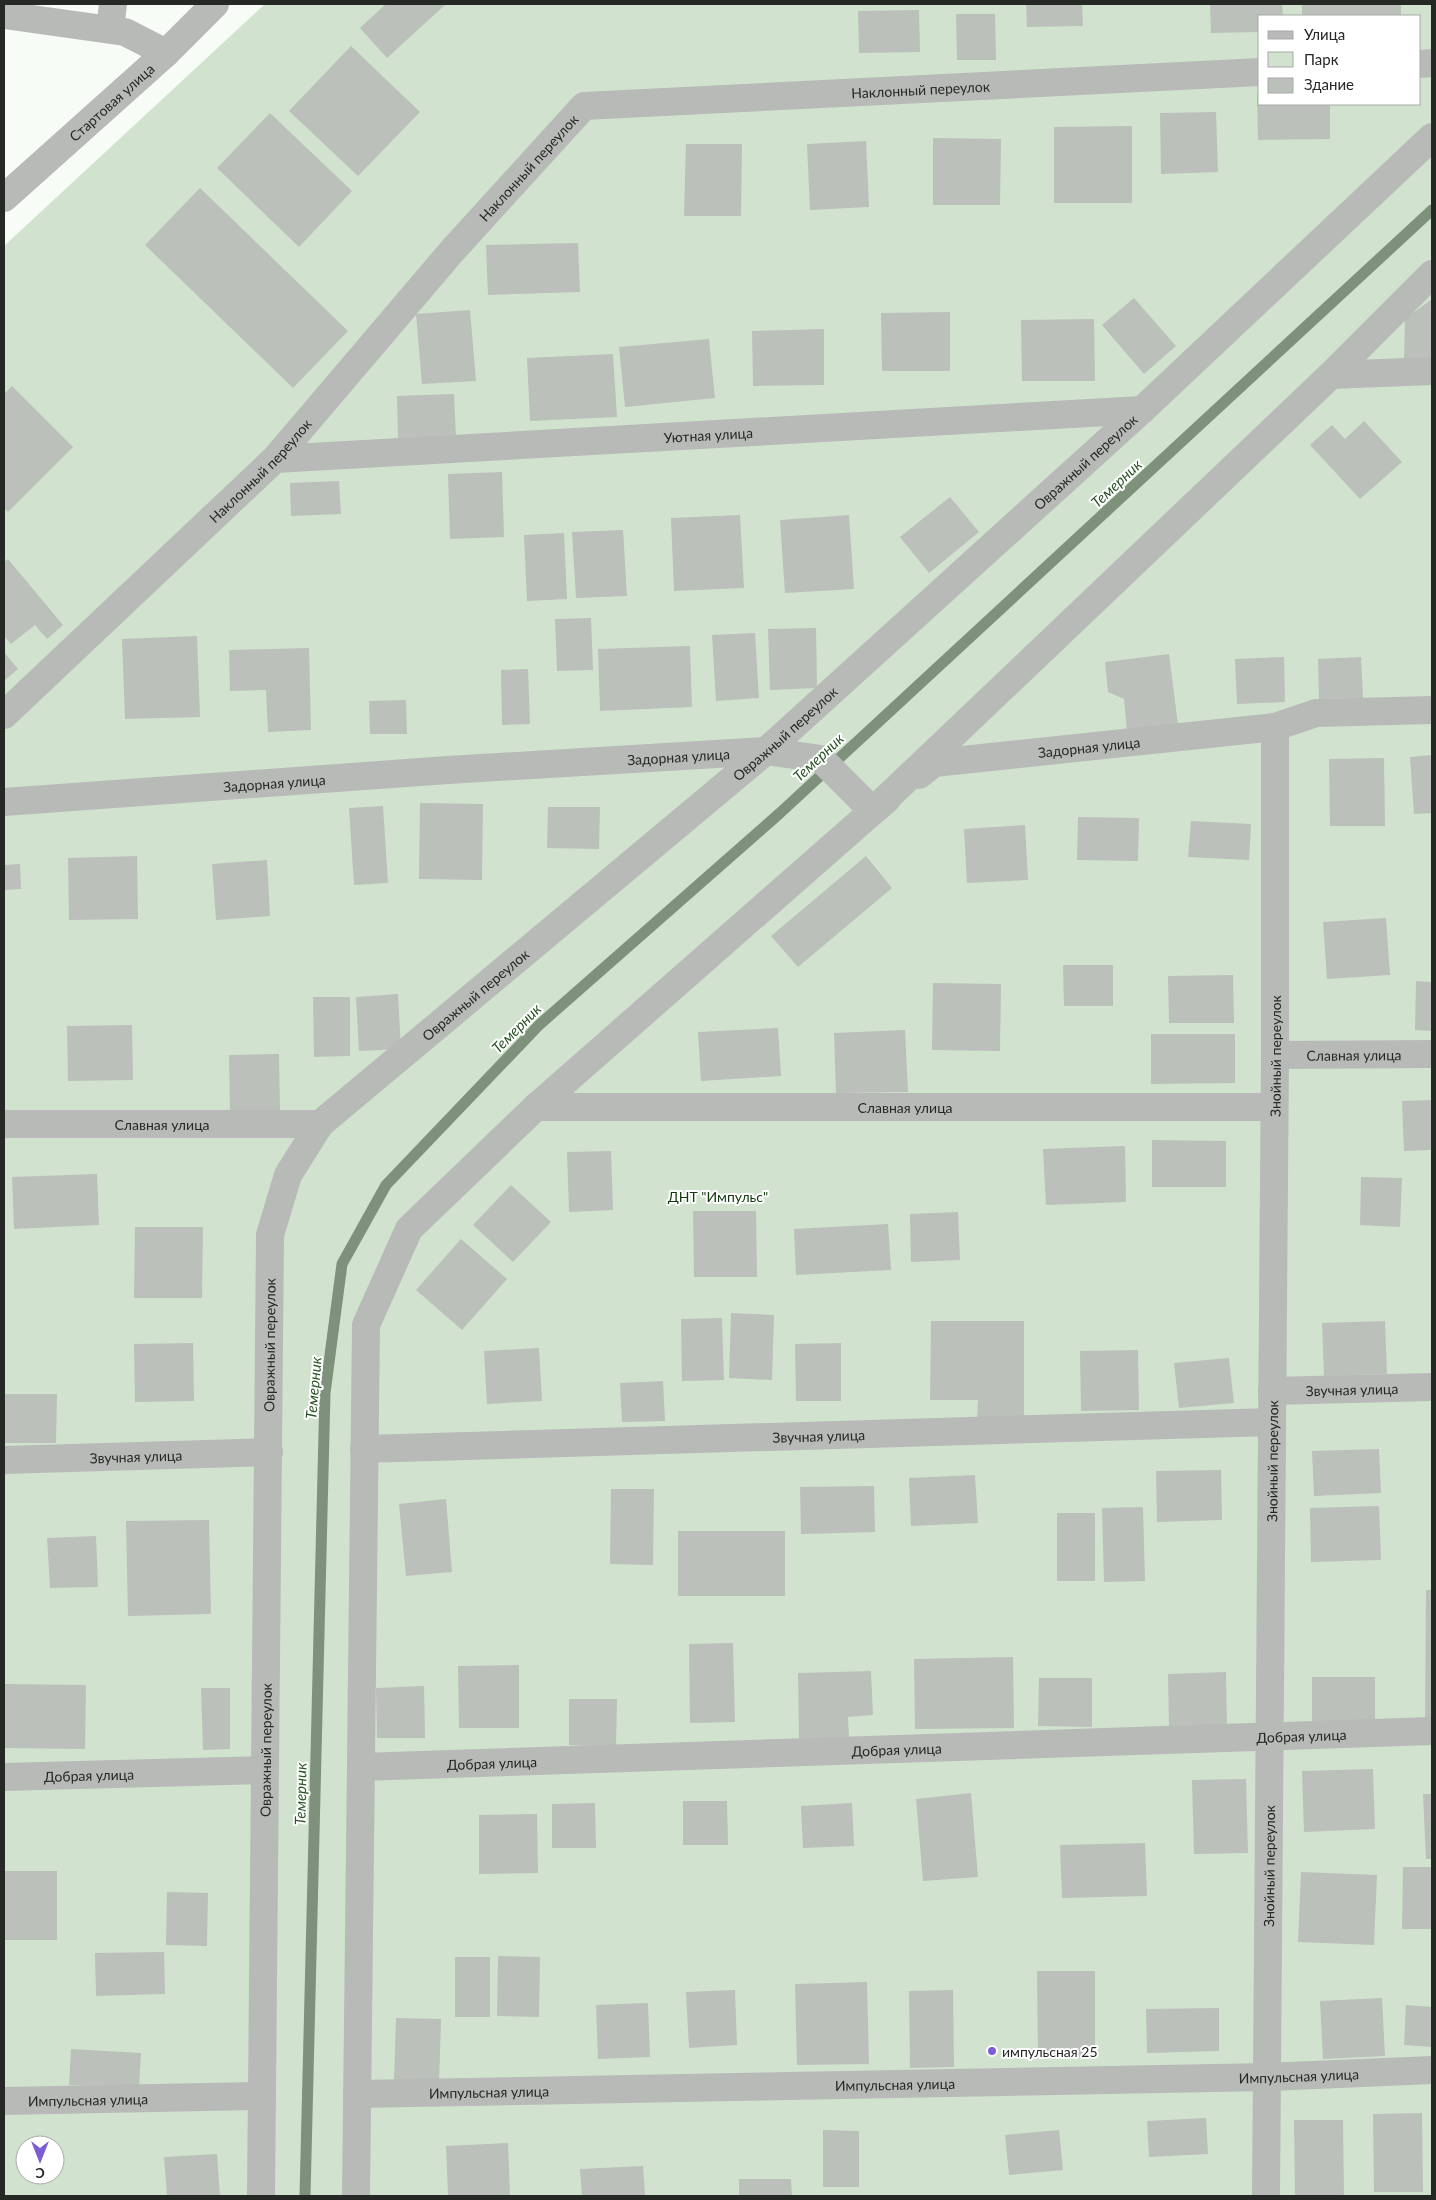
<svg xmlns="http://www.w3.org/2000/svg" width="1436" height="2200" font-family="Lato,sans-serif">
<rect width="100%" height="100%" fill="#f7fdf6"/>
<path fill="#d1e3cf" fill-rule="evenodd" d="M265,4H1432V2196H4V246ZM1260,16H1420V104H1260ZM25,2145H55V2175H25Z"/>
<g fill="none" stroke-linecap="round" stroke-linejoin="round">
<polyline stroke="#7e927b" stroke-width="11" points="305,2196 325,1393 342,1264 386,1185 539,1025 780,813 1432,210"/>
</g>
<g fill="#bbc0ba">
<polygon points="386,4 446,4 387,58 360,28"/>
<polygon points="1026,4 1082,4 1083,26 1027,27"/>
<polygon points="1210,4 1282,4 1283,16 1260,16 1260,32 1211,33"/>
<rect x="1302" y="4" width="99" height="12"/>
<polygon points="919,10 920,52 859,53 858,11"/>
<polygon points="956,14 995,14 996,60 957,60"/>
<polygon points="351,46 420,112 358,176 289,111"/>
<polygon points="1257,92 1260,92 1260,104 1330,104 1330,139 1258,140"/>
<polygon points="1216,112 1218,172 1161,174 1160,113"/>
<polygon points="270,113 352,191 299,247 217,168"/>
<polygon points="1132,126 1132,203 1054,203 1054,127"/>
<polygon points="933,138 1001,139 1000,205 933,205"/>
<polygon points="866,141 869,207 810,210 807,144"/>
<polygon points="686,144 742,144 741,216 684,216"/>
<polygon points="200,188 348,331 293,388 145,245"/>
<polygon points="578,243 580,292 488,295 486,245"/>
<polygon points="1134,298 1176,346 1144,374 1102,325"/>
<polygon points="1432,299 1432,364 1404,364 1405,319"/>
<polygon points="470,310 476,381 422,384 416,314"/>
<polygon points="950,312 950,371 882,371 881,313"/>
<polygon points="1094,319 1095,381 1022,381 1021,320"/>
<polygon points="824,329 824,385 753,386 752,331"/>
<polygon points="709,339 715,398 625,407 619,347"/>
<polygon points="613,354 617,417 530,421 527,358"/>
<polygon points="12,386 73,447 8,512 4,508 4,394"/>
<polygon points="454,394 456,437 398,440 397,396"/>
<polygon points="1364,421 1402,462 1360,499 1310,445 1332,425 1345,439"/>
<polygon points="502,472 504,537 450,539 448,474"/>
<polygon points="339,481 341,514 291,516 290,483"/>
<polygon points="950,497 979,532 929,573 900,537"/>
<polygon points="740,515 744,588 674,591 671,518"/>
<polygon points="849,515 854,589 785,593 780,520"/>
<polygon points="623,530 627,596 576,598 572,532"/>
<polygon points="564,533 567,599 527,601 524,535"/>
<polygon points="8,559 63,625 47,639 35,625 11,644 4,636 4,562"/>
<polygon points="591,618 593,670 557,671 555,619"/>
<polygon points="816,628 817,688 770,690 768,629"/>
<polygon points="755,633 759,698 716,701 712,635"/>
<polygon points="197,636 200,717 125,719 122,639"/>
<polygon points="690,646 692,707 600,711 598,649"/>
<polygon points="309,648 311,730 268,732 266,690 230,691 229,650"/>
<polygon points="4,652 18,669 4,681"/>
<polygon points="1169,654 1178,725 1127,731 1124,699 1108,692 1105,662"/>
<polygon points="1284,657 1285,702 1237,704 1235,659"/>
<polygon points="1361,657 1363,698 1319,699 1318,659"/>
<polygon points="528,669 530,724 502,725 501,670"/>
<polygon points="406,700 407,734 370,734 369,701"/>
<polygon points="1432,755 1432,813 1414,814 1410,757"/>
<polygon points="1384,758 1385,826 1330,826 1329,759"/>
<polygon points="420,803 483,804 482,880 419,879"/>
<polygon points="383,806 388,883 354,885 349,808"/>
<polygon points="548,807 600,807 599,849 547,848"/>
<polygon points="1078,817 1139,818 1138,861 1077,860"/>
<polygon points="1191,821 1251,824 1249,860 1188,857"/>
<polygon points="1025,825 1028,880 967,883 964,829"/>
<polygon points="137,856 138,919 69,920 68,858"/>
<polygon points="866,856 892,888 798,967 771,936"/>
<polygon points="267,860 270,916 216,920 212,864"/>
<polygon points="20,864 21,889 4,890 4,865"/>
<polygon points="1386,918 1390,975 1327,979 1323,922"/>
<polygon points="1063,965 1113,965 1113,1006 1064,1006"/>
<polygon points="1233,975 1234,1023 1169,1023 1168,976"/>
<polygon points="1416,981 1432,982 1432,1031 1415,1030"/>
<polygon points="933,983 1001,984 1000,1051 932,1050"/>
<polygon points="398,994 401,1049 359,1051 356,997"/>
<polygon points="313,997 350,997 350,1056 314,1057"/>
<polygon points="132,1025 133,1080 68,1081 67,1026"/>
<polygon points="778,1028 781,1076 701,1081 698,1032"/>
<polygon points="905,1030 908,1092 836,1093 834,1033"/>
<polygon points="1151,1034 1235,1034 1235,1083 1151,1084"/>
<polygon points="279,1054 280,1113 230,1114 229,1055"/>
<polygon points="1432,1100 1432,1150 1404,1151 1402,1101"/>
<polygon points="1152,1140 1226,1141 1226,1187 1152,1187"/>
<polygon points="1125,1146 1126,1202 1046,1205 1043,1149"/>
<polygon points="611,1151 613,1210 569,1212 567,1152"/>
<polygon points="97,1174 99,1225 14,1229 12,1177"/>
<polygon points="1361,1177 1402,1178 1400,1227 1360,1225"/>
<polygon points="511,1185 551,1222 513,1262 473,1225"/>
<polygon points="693,1211 756,1211 757,1277 694,1277"/>
<polygon points="958,1212 960,1260 911,1262 910,1214"/>
<polygon points="888,1224 891,1270 796,1275 794,1229"/>
<polygon points="135,1227 203,1227 202,1298 134,1298"/>
<polygon points="461,1239 507,1279 462,1330 416,1290"/>
<polygon points="731,1313 774,1315 772,1380 729,1378"/>
<polygon points="722,1318 724,1380 682,1381 681,1319"/>
<polygon points="931,1321 1024,1321 1024,1420 977,1420 978,1400 930,1400"/>
<polygon points="1385,1321 1387,1374 1324,1376 1322,1323"/>
<polygon points="193,1343 194,1401 135,1402 134,1344"/>
<polygon points="841,1343 841,1401 796,1401 795,1344"/>
<polygon points="539,1348 542,1401 487,1404 484,1351"/>
<polygon points="1138,1350 1139,1410 1081,1411 1080,1351"/>
<polygon points="1229,1358 1234,1403 1179,1408 1174,1363"/>
<polygon points="663,1381 665,1421 622,1422 620,1383"/>
<polygon points="4,1394 57,1394 56,1443 4,1443"/>
<polygon points="1379,1449 1381,1493 1314,1496 1312,1451"/>
<polygon points="1221,1470 1222,1520 1157,1522 1156,1471"/>
<polygon points="975,1475 978,1523 911,1526 909,1478"/>
<polygon points="874,1486 875,1532 801,1534 800,1487"/>
<polygon points="611,1489 654,1489 653,1565 610,1564"/>
<polygon points="446,1499 452,1572 406,1576 399,1504"/>
<polygon points="1379,1506 1381,1560 1311,1562 1310,1508"/>
<polygon points="1143,1507 1145,1581 1104,1582 1102,1508"/>
<rect x="1057" y="1513" width="38" height="68"/>
<polygon points="209,1520 211,1614 128,1616 126,1521"/>
<rect x="678" y="1531" width="107" height="65"/>
<polygon points="96,1536 98,1587 50,1588 47,1538"/>
<polygon points="1426,1590 1432,1590 1432,1723 1425,1722"/>
<polygon points="733,1643 735,1722 690,1723 689,1644"/>
<polygon points="1013,1657 1014,1728 915,1729 914,1659"/>
<polygon points="519,1665 519,1728 459,1728 458,1666"/>
<polygon points="871,1671 873,1715 848,1717 849,1738 799,1739 798,1673"/>
<polygon points="1226,1672 1227,1726 1169,1728 1168,1674"/>
<rect x="1312" y="1677" width="63" height="45"/>
<polygon points="1039,1678 1092,1678 1092,1727 1038,1726"/>
<polygon points="4,1684 86,1685 85,1749 4,1748"/>
<polygon points="424,1686 425,1738 377,1738 376,1688"/>
<polygon points="201,1688 230,1688 230,1749 203,1750"/>
<polygon points="569,1699 617,1699 616,1747 569,1745"/>
<polygon points="1373,1769 1375,1829 1304,1832 1302,1771"/>
<polygon points="1246,1779 1248,1853 1194,1854 1192,1780"/>
<polygon points="971,1793 978,1877 923,1881 916,1799"/>
<polygon points="1423,1794 1432,1794 1432,1859 1426,1859"/>
<polygon points="683,1801 727,1801 728,1845 683,1845"/>
<polygon points="595,1803 596,1848 552,1848 552,1804"/>
<polygon points="852,1803 854,1846 803,1848 801,1806"/>
<polygon points="537,1814 538,1873 479,1874 479,1815"/>
<polygon points="1145,1843 1147,1896 1062,1898 1060,1845"/>
<polygon points="1403,1867 1432,1867 1432,1929 1402,1929"/>
<rect x="4" y="1871" width="53" height="69"/>
<polygon points="1301,1872 1377,1875 1374,1945 1298,1942"/>
<polygon points="167,1892 208,1893 207,1946 166,1945"/>
<polygon points="164,1952 165,1994 96,1996 95,1953"/>
<polygon points="498,1956 540,1957 539,2017 497,2016"/>
<rect x="455" y="1957" width="35" height="60"/>
<polygon points="1037,1971 1095,1971 1095,2057 1038,2057"/>
<polygon points="867,1982 869,2064 797,2065 795,1984"/>
<polygon points="735,1990 737,2045 689,2048 686,1992"/>
<polygon points="953,1990 954,2067 910,2068 909,1991"/>
<polygon points="1382,1998 1385,2056 1323,2059 1320,2001"/>
<polygon points="648,2003 650,2057 598,2059 596,2005"/>
<polygon points="1406,2005 1432,2007 1432,2047 1404,2045"/>
<polygon points="1219,2008 1219,2051 1147,2053 1146,2009"/>
<polygon points="396,2018 441,2019 439,2085 394,2084"/>
<polygon points="71,2049 141,2053 139,2087 69,2085"/>
<polygon points="1422,2113 1423,2192 1374,2192 1373,2114"/>
<polygon points="1206,2118 1208,2154 1149,2157 1147,2121"/>
<polygon points="1294,2120 1343,2120 1344,2196 1295,2196"/>
<polygon points="823,2130 859,2131 859,2187 823,2187"/>
<polygon points="1059,2130 1063,2170 1009,2175 1005,2135"/>
<polygon points="508,2143 510,2196 448,2196 446,2146"/>
<polygon points="217,2154 220,2196 167,2196 164,2157"/>
<polygon points="643,2166 645,2196 582,2196 580,2169"/>
<polygon points="739,2179 791,2179 792,2196 739,2196"/>
</g>
<g fill="none" stroke-linecap="round" stroke-linejoin="round">
<g stroke="#b8bab8" stroke-width="28">
<polyline points="4,15 125,32 166,53"/>
<polyline points="110,29 113,4"/>
<polyline points="1420,64 1432,63"/>
<path id="s1" d="M4,198L166,53L215,4"/>
<polyline points="1331,375 1432,371"/>
<path id="s2" d="M275,459L1142,410"/>
<path id="s3" d="M4,715L275,459L452,251L584,106L1260,72"/>
<path id="s4" d="M919,775L934,763L1275,727L1316,713L1432,710"/>
<path id="s5" d="M4,802L448,770L766,751L821,759L873,811L887,799"/>
<path id="s6" d="M1275,1055L1432,1054"/>
<path id="s7" d="M536,1107H1274"/>
<path id="s8" d="M4,1124H320"/>
<path id="s9" d="M1272,1391L1432,1387"/>
<path id="s10" d="M364,1449L1272,1422"/>
<path id="s11" d="M4,1460L269,1452"/>
<path id="s12" d="M361,1767L1432,1731"/>
<path id="s13" d="M4,1777L265,1770"/>
<path id="s14" d="M357,2094L1267,2077L1432,2070"/>
<path id="s15" d="M4,2101L262,2096"/>
<path id="s16" d="M261,2196L270,1235L288,1175L320,1124L766,751L1142,410L1432,137"/>
<polyline points="356,2196 366,1325 409,1229 536,1107 873,811 1331,375 1432,274"/>
<path id="s17" d="M1266,2196L1275,1055V727"/>
</g>
</g>
<circle fill="#7d5cd6" stroke="#fff" stroke-width="2" cx="992" cy="2051" r="5"/>
<g text-anchor="middle" dominant-baseline="central" stroke-width="4" stroke-linejoin="round" paint-order="stroke">
<g font-size="14" fill="#262826" stroke="#fff">
<text stroke="none"><textPath href="#s3" startOffset="1179">Наклонный переулок</textPath></text>
<text stroke="none"><textPath href="#s1" startOffset="144">Стартовая улица</textPath></text>
<text stroke="none"><textPath href="#s3" startOffset="759">Наклонный переулок</textPath></text>
<text stroke="none"><textPath href="#s2" startOffset="434">Уютная улица</textPath></text>
<text stroke="none"><textPath href="#s16" startOffset="2096">Овражный переулок</textPath></text>
<text stroke="none"><textPath href="#s3" startOffset="354">Наклонный переулок</textPath></text>
<text stroke="none"><textPath href="#s16" startOffset="1691">Овражный переулок</textPath></text>
<text stroke="none"><textPath href="#s4" startOffset="175">Задорная улица</textPath></text>
<text stroke="none"><textPath href="#s5" startOffset="676">Задорная улица</textPath></text>
<text stroke="none"><textPath href="#s5" startOffset="271">Задорная улица</textPath></text>
<text stroke="none"><textPath href="#s16" startOffset="1286">Овражный переулок</textPath></text>
<text stroke="none"><textPath href="#s6" startOffset="79">Славная улица</textPath></text>
<text stroke="none"><textPath href="#s17" startOffset="1140">Знойный переулок</textPath></text>
<text stroke="none"><textPath href="#s7" startOffset="369">Славная улица</textPath></text>
<text stroke="none"><textPath href="#s8" startOffset="158">Славная улица</textPath></text>
<text stroke="none"><textPath href="#s16" startOffset="851">Овражный переулок</textPath></text>
<text stroke="none"><textPath href="#s9" startOffset="80">Звучная улица</textPath></text>
<text stroke="none"><textPath href="#s10" startOffset="455">Звучная улица</textPath></text>
<text stroke="none"><textPath href="#s11" startOffset="132">Звучная улица</textPath></text>
<text stroke="none"><textPath href="#s17" startOffset="735">Знойный переулок</textPath></text>
<text stroke="none"><textPath href="#s12" startOffset="941">Добрая улица</textPath></text>
<text stroke="none"><textPath href="#s16" startOffset="446">Овражный переулок</textPath></text>
<text stroke="none"><textPath href="#s12" startOffset="536">Добрая улица</textPath></text>
<text stroke="none"><textPath href="#s12" startOffset="131">Добрая улица</textPath></text>
<text stroke="none"><textPath href="#s13" startOffset="85">Добрая улица</textPath></text>
<text stroke="none"><textPath href="#s17" startOffset="330">Знойный переулок</textPath></text>
<text stroke="none"><textPath href="#s14" startOffset="942">Импульсная улица</textPath></text>
<text stroke="none"><textPath href="#s14" startOffset="538">Импульсная улица</textPath></text>
<text stroke="none"><textPath href="#s14" startOffset="132">Импульсная улица</textPath></text>
<text stroke="none"><textPath href="#s15" startOffset="84">Импульсная улица</textPath></text>
</g>
<g font-size="14" fill="#11390e" stroke="#fff">
<text x="718" y="1196">ДНТ "Импульс"</text>
</g>
<g font-size="14" fill="#262826" stroke="#fff" text-anchor="start">
<text x="1002" y="2051">импульсная 25</text>
</g>
<g font-size="15" font-style="italic" fill="#2c5428" stroke="#fff">
<text transform="translate(1116 483) rotate(-43)">Темерник</text>
<text transform="translate(818 757) rotate(-43)">Темерник</text>
<text transform="translate(516 1028) rotate(-45)">Темерник</text>
<text transform="translate(313 1388) rotate(-85)">Темерник</text>
<text transform="translate(300 1794) rotate(-89)">Темерник</text>
</g>
</g>
<rect width="1436" height="2200" fill="none" stroke="#262826" stroke-width="10"/>
<rect x="1258" y="15" width="162" height="90" fill="#ffffff" stroke="#a8a9a8"/>
<rect x="1268" y="31" width="25" height="8" fill="#b8bab8" stroke="#a8a9a8"/>
<text x="1304" y="40" font-size="15" fill="#262826">Улица</text>
<rect x="1268" y="52" width="25" height="15" fill="#d1e3cf" stroke="#a8a9a8"/>
<text x="1304" y="65" font-size="15" fill="#262826">Парк</text>
<rect x="1268" y="78" width="25" height="15" fill="#bbc0ba" stroke="#a8a9a8"/>
<text x="1304" y="90" font-size="15" fill="#262826">Здание</text>
<g transform="translate(40 2160) rotate(180)"><circle r="24" fill="#ffffff" stroke="#a8a9a8"/>
<path d="M0-4L9 19L0 12L-9 19Z" fill="#7d5cd6"/>
<text y="-8" font-size="14" font-weight="bold" text-anchor="middle" fill="#262826">С</text>
</g>
</svg>
